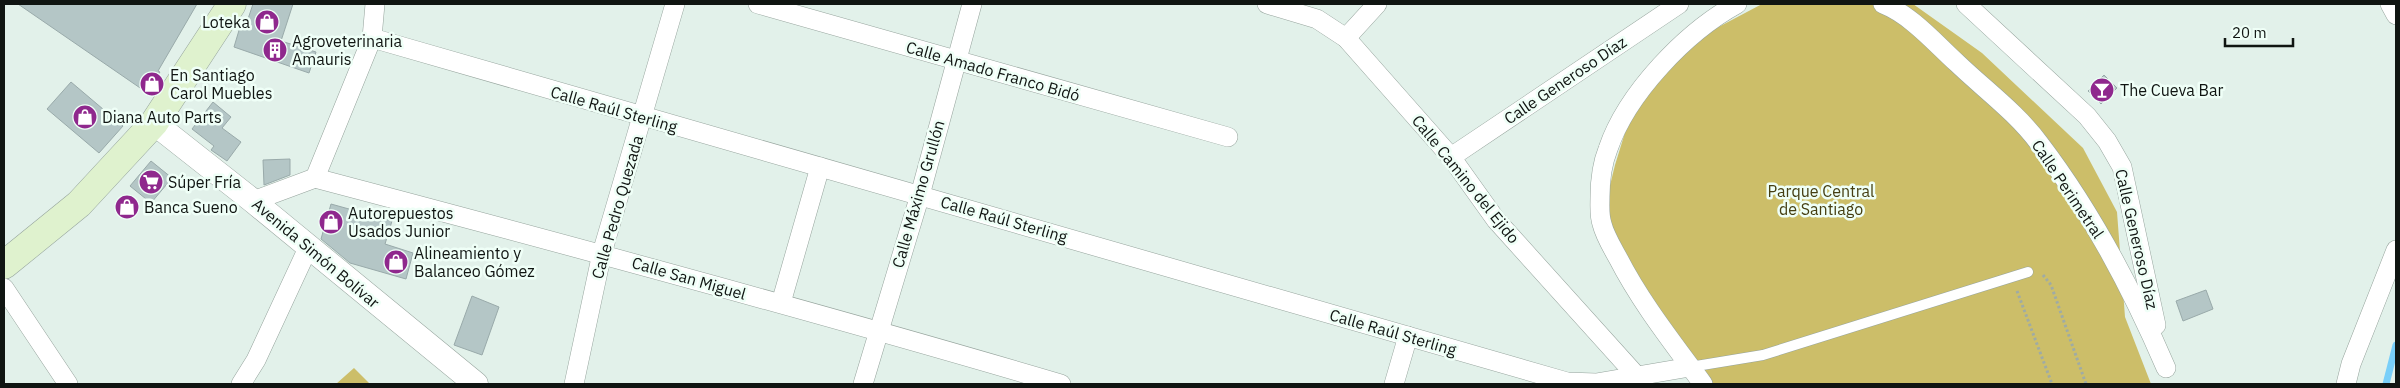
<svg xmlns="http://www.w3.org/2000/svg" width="2400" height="388" font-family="'IBM Plex Sans',sans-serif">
<rect width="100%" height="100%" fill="#e2f1ea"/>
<g fill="#ccbe69">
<polygon points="1762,4 1913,4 1982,53 2083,148 2117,212 2125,317 2151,384 1702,384 1601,222 1615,165 1636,97 1677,49"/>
<polygon points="354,368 370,384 336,384"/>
</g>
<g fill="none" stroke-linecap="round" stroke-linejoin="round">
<polyline stroke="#79cff9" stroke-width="7" points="2386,384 2396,345"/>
</g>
<g fill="#b4c6c6" stroke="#9aa">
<polygon points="18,4 197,4 158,71 160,72 146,92"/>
<polygon points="253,4 293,4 281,41 316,52 309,73 234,47 240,27 245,28"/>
<polygon points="2104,75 2117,88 2101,104 2088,91"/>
<polygon points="71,82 123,126 99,153 47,109"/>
<polygon points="213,102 231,117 222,128 241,142 227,161 211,150 214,146 192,129"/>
<polygon points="290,159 290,175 264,185 263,160"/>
<polygon points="151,161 172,178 151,203 130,186"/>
<polygon points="331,204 392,221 385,244 413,253 406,279 350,263 321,239"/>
<polygon points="2206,290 2213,309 2183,321 2176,301"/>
<polygon points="472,296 499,307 482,355 454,345"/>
</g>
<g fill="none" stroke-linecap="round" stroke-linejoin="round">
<defs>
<polyline id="service" points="1690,367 1763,355 2028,272"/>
<g id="minor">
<polyline points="758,4 1228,137"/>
<polyline points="1267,4 1317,19 1346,38 1451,157 1496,220 1643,383"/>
<path d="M1883,4C1911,15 1935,43 1957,63C1984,89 2017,113 2039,143C2091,211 2132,289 2166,368"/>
<polyline points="1966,4 2087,116 2107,141 2122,167 2156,325"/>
<polyline points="2390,4 2396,15"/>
<path d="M372,38C770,155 1169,267 1567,382L1596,383L1690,367"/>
<polyline points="1346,38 1377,4"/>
<polyline points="1451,157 1679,4"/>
<path d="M315,178C565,244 813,311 1061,384"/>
<polyline points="253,201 315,178 372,38 375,4"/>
<polyline points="4,288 68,384"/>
<polyline points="781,303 820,167"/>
<polyline points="241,384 256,360 308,248"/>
<polyline points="574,384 602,253 675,4"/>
<polyline points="863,384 920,195 972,4"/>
<polyline points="1394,384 1408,336"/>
<path d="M1703,384C1673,343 1641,303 1618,258C1612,247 1605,236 1602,224C1599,215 1600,206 1600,197C1600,181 1602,164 1608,149C1627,93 1686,32 1737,4"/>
<polyline points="2346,384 2351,364 2396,250"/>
</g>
<polyline id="tertiary" points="154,123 253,201 476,384"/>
<polyline id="secondary" points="4,265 79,204 154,123 232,4"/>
</defs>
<use href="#service" stroke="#96a49d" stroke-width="11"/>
<use href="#minor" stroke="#96a49d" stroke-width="20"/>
<use href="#tertiary" stroke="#96a49d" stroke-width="25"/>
<use href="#secondary" stroke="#96a49d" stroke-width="29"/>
<g stroke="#9faba5" stroke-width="3" stroke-dasharray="2.5 2.5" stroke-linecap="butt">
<polyline points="2043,275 2051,285 2086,384"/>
<polyline points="2017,291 2052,384"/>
</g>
<use href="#service" stroke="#fff" stroke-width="10"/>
<use href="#minor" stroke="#fff" stroke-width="19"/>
<use href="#tertiary" stroke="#fff" stroke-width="24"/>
<use href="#secondary" stroke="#dff2ce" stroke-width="28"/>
</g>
<defs>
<symbol id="shop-disc" viewBox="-11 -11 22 22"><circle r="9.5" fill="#8f288d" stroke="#effff7"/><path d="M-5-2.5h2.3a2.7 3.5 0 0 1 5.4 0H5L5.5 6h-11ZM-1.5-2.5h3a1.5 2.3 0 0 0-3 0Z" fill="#fff"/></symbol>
<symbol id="building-disc" viewBox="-11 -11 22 22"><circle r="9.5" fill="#8f288d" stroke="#effff7"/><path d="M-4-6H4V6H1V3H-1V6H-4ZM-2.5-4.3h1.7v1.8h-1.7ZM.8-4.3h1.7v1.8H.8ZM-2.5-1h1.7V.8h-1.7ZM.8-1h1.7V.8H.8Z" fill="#fff"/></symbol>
<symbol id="bar-disc" viewBox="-11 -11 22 22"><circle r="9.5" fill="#8f288d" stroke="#effff7"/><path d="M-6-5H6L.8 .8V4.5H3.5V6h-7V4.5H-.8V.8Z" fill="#fff"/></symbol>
<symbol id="supermarket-disc" viewBox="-11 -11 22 22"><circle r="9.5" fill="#8f288d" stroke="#effff7"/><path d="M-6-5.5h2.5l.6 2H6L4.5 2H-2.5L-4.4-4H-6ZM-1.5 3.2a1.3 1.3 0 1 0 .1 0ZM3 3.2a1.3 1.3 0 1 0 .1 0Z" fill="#fff"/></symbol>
</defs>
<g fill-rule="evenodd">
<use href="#shop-disc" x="253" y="8" width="28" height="28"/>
<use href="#building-disc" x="261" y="36" width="28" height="28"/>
<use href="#shop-disc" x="138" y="70" width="28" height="28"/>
<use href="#bar-disc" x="2088" y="76" width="28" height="28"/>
<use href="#shop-disc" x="71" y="103" width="28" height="28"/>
<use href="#supermarket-disc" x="137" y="168" width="28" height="28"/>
<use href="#shop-disc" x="113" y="193" width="28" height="28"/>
<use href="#shop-disc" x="317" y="208" width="28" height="28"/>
<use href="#shop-disc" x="382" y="248" width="28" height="28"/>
</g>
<g text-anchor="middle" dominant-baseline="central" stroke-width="5" stroke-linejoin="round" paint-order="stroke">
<g font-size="16" fill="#101512" stroke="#effff7" text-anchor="start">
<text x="250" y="22" text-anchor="end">Loteka</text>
<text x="292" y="41">Agroveterinaria<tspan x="292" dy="18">Amauris</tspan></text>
<text x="170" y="75">En Santiago<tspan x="170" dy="18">Carol Muebles</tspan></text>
<text x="2120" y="90">The Cueva Bar</text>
<text x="102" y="117">Diana Auto Parts</text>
<text x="168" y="182">Súper Fría</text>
<text x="144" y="207">Banca Sueno</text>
<text x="348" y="213">Autorepuestos<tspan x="348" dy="18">Usados Junior</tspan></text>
<text x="414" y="253">Alineamiento y<tspan x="414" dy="18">Balanceo Gómez</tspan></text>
</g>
<g font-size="16" fill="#101512" stroke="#effff7">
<text transform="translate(993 71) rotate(16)">Calle Amado Franco Bidó</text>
<text transform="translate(1565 80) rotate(-34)">Calle Generoso Díaz</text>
<text transform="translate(614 109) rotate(16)">Calle Raúl Sterling</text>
<text transform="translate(1466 179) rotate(51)">Calle Camino del Ejido</text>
<text transform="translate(2068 189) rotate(56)">Calle Perimetral</text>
<text transform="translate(918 194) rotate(-74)">Calle Máximo Grullón</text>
<text transform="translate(617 207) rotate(-74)">Calle Pedro Quezada</text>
<text transform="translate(1004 219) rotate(16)">Calle Raúl Sterling</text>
<text transform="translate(2137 239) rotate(77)">Calle Generoso Díaz</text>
<text transform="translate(316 253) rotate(40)">Avenida Simón Bolívar</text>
<text transform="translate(689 278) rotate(16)">Calle San Miguel</text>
<text transform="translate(1393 332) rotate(16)">Calle Raúl Sterling</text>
</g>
<g font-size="16" fill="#453e11" stroke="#effff7">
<text x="1821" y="191">Parque Central<tspan x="1821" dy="18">de Santiago</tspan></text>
</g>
</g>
<rect width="2400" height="388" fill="none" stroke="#101512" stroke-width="10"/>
<path d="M2225 38v8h68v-8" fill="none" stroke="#101512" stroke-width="2.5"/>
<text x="2232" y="38" font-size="15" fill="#101512" stroke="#effff7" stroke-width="4" paint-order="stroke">20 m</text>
</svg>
